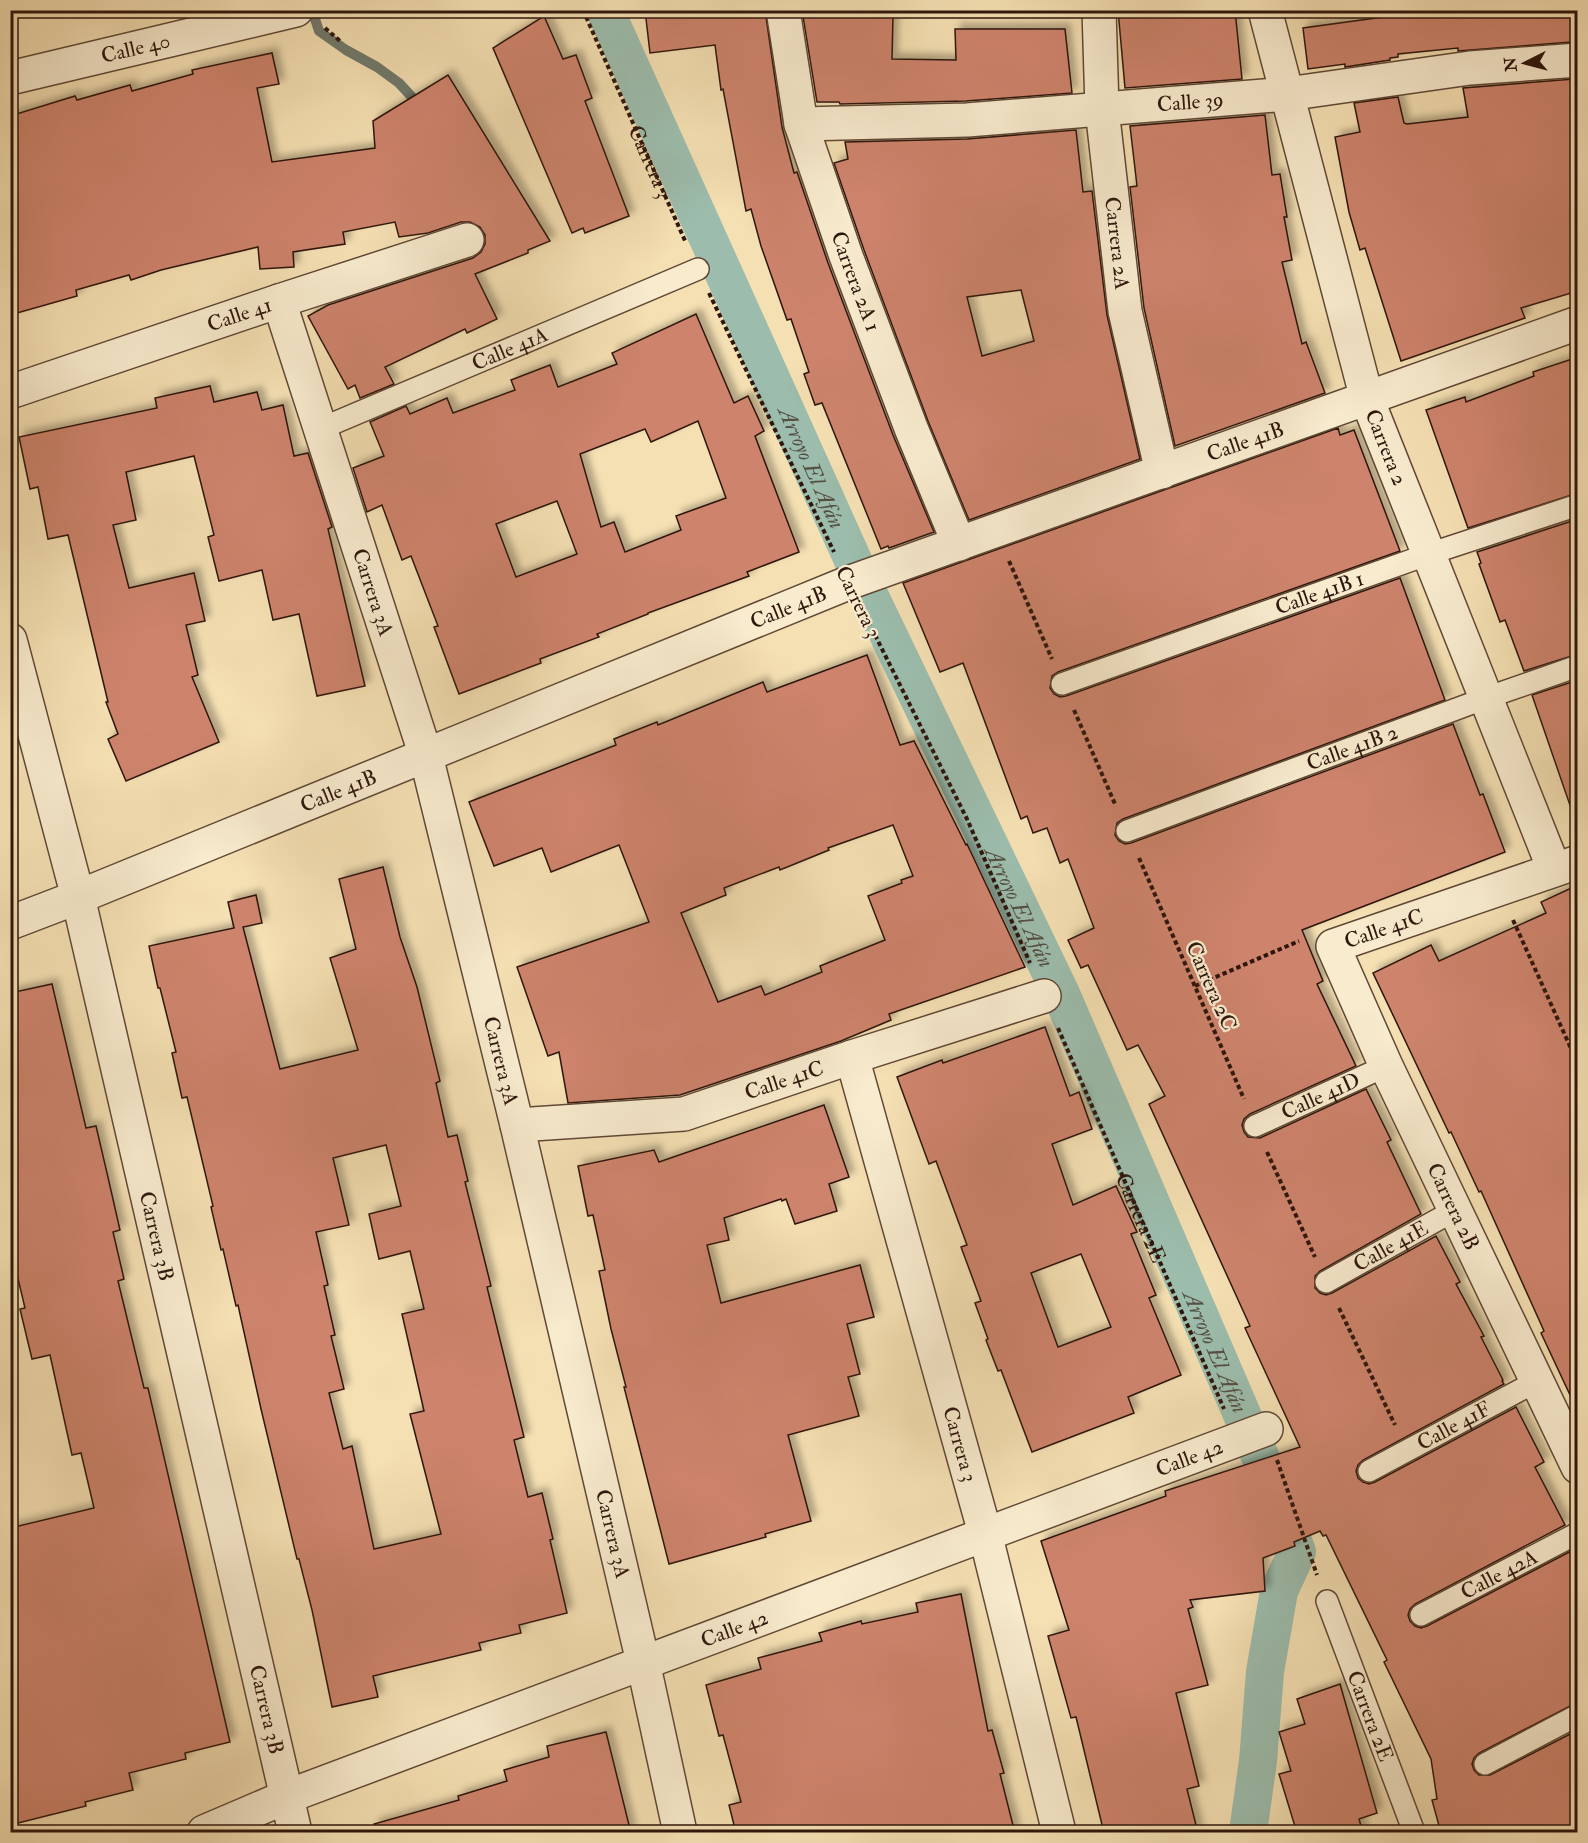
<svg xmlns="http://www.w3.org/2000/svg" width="1588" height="1843" font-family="'IM FELL Double Pica',serif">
<defs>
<filter id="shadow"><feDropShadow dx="5.5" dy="-5.5" stdDeviation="3" flood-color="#0004"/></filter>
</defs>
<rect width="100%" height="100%" fill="#f5e0b3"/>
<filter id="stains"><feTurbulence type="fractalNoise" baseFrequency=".00333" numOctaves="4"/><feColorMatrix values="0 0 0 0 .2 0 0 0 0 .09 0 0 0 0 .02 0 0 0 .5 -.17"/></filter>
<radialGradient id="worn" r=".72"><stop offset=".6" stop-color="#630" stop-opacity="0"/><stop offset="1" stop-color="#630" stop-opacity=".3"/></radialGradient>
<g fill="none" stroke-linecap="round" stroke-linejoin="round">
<polyline stroke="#707a6d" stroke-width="10" points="312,10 319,31 346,50 377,67 399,83 422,108"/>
<path stroke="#9cbdad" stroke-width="38" id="s1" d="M605,10L861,578L1061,994L1275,1491L1297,1552L1279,1591L1265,1672L1258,1761L1248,1832"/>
</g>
<g fill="#cd836c" stroke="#2f160c" stroke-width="1.5" fill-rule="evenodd" filter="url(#shadow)">
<polygon points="645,10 765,10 782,127 794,173 797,172 828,263 893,435 934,532 889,548 888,546 881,549 822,403 815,405 804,374 809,372 791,319 787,320 761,246 751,209 746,211 723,89 721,90 715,45 650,53"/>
<polygon points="802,10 886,10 885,16 893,16 892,59 956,60 955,29 1065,29 1072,93 966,101 840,104 839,102 817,102"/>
<polygon points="1118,10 1235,10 1242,79 1125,88"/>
<polygon points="1435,10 1570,10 1572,42 1458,51 1458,48 1398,54 1398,57 1390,58 1390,60 1345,67 1345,64 1308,69 1303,28"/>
<polygon points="544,16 563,59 576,55 592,98 585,101 629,216 585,233 583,228 572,233 493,48"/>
<polygon points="272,53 279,84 257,88 272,162 375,148 373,121 448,75 550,241 528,250 528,253 475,274 497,319 467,333 465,329 385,367 394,384 360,398 355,385 348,389 308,316 328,305 473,258 481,252 485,244 485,235 480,227 470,222 461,222 428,233 399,237 395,222 343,232 345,244 293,252 294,267 260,269 258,247 161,270 131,280 129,275 76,290 77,296 10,315 10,116 75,96 77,100 130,85 132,91 193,74 192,70"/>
<polygon points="1574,79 1578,145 1578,291 1521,308 1525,318 1401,361 1365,248 1360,250 1349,212 1335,137 1360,132 1354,103 1398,97 1404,123 1407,124 1468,117 1463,88"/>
<polygon points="1265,115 1272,175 1280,174 1287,217 1284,217 1292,260 1282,262 1302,344 1306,342 1325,393 1175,446 1144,308 1130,187 1137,186 1130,126"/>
<path d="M1076,130L1083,192L1092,191L1107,315L1140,459L969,520L928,421L864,250L834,163L848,159L845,142L967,139ZM1021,290L1034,341L982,356L967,297Z"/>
<path d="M696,314L734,403L748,396L764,431L755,436L799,552L747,572L749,576L648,613V614L597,634L599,637L540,659L541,663L459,694L434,627L438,626L411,556L402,560L382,505L367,512L353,468L384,456L370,422L406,406L410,414L447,398L453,413L515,390L511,380L550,365L558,387L617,364L612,353ZM698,421L726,498L676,516L681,530L625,552L614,522L601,527L580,454L645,429L651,442ZM557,501L577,554L516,577L496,524Z"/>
<polygon points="1578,357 1578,493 1468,528 1426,410 1465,397 1466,402 1534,376 1533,372"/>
<polygon points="210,386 214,402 257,392 262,410 283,405 294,456 308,453 332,527 328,529 365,686 317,696 299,614 273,620 262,570 219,581 208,537 214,535 194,456 126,472 136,520 113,525 129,588 194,573 205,621 186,625 198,675 192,677 219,742 126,781 108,739 118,734 106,702 108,702 68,535 48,539 38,487 30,489 19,437 157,408 155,398"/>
<polygon points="1338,428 1340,435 1354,430 1400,551 1058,672 1052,676 1050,688 1054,694 1060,697 1066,696 1400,578 1445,700 1123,819 1117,823 1115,835 1119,841 1125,844 1131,843 1453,724 1480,795 1483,794 1505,852 1302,930 1323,981 1317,984 1356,1066 1250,1114 1244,1119 1242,1125 1244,1132 1248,1137 1260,1138 1366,1089 1391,1140 1387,1142 1421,1214 1320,1271 1315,1276 1315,1288 1320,1293 1326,1295 1332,1293 1436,1236 1460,1282 1456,1284 1484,1336 1481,1337 1503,1380 1502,1381 1504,1384 1363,1460 1358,1465 1356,1471 1358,1478 1363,1482 1369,1484 1375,1482 1516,1407 1544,1462 1535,1467 1565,1525 1415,1604 1410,1609 1408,1615 1410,1621 1415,1626 1421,1628 1427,1626 1577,1548 1578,1702 1479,1753 1474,1758 1472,1764 1474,1770 1479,1775 1490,1775 1578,1730 1578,1833 1441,1833 1432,1800 1437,1799 1431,1759 1384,1662 1387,1660 1326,1535 1323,1536 1320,1531 1294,1542 1295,1546 1263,1558 1265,1591 1190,1600 1193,1607 1188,1609 1208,1685 1176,1693 1199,1786 1187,1789 1198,1833 1104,1833 1076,1717 1071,1718 1048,1636 1069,1630 1041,1541 1166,1496 1165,1491 1300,1447 1245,1328 1250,1326 1149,1104 1165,1096 1138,1045 1127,1050 1088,965 1081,968 1068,940 1094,928 1068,859 1060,863 1047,828 1033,833 1027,816 1021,819 963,663 940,672 903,583"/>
<polygon points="1578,519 1578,654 1524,671 1505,620 1500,622 1479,564 1481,563 1477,552"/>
<path d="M867,655L900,745L914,741L966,845L967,844L1025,967L889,1014L891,1020L841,1041L680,1095L568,1103L559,1052L548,1056L517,967L649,922L619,845L551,872L542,848L494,866L469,802L616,745L614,739L657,722L658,725L763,682L767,692ZM893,825L913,876L901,880L902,883L868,896L885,940L820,966L822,972L765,995L761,986L718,1002L681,913L726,895L724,888L779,867L780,870L829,850L828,848Z"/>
<polygon points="1578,680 1578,813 1573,814 1532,695"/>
<path d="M383,867L400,937L417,987L440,1081L436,1083L448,1137L457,1135L468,1181L465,1182L491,1286L487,1287L524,1437L514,1440L528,1497L542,1493L553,1539L550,1540L567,1613L519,1625L521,1633L479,1643L481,1650L373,1676L378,1697L332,1707L312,1610L299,1559H297L261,1409L238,1305L236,1306L223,1249L221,1250L211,1207L213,1206L187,1097L182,1098L172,1053L176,1052L160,988H158L149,946L234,928L228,902L256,895L262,923L243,927L280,1069L358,1050L330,958L356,949L339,879ZM386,1145L401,1206L369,1214L379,1259L410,1251L424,1309L402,1314L424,1411L410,1414L441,1534L374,1549L352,1446L343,1449L329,1393L344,1389L331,1336L335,1335L324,1286L328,1285L316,1232L349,1225L333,1158Z"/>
<polygon points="1578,885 1578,1412 1541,1333 1544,1331 1481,1191 1479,1192 1451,1132 1449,1133 1373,973 1431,945 1439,961 1546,913 1541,902"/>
<polygon points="52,984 86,1128 96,1126 107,1173 120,1230 113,1232 124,1279 118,1281 144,1388 148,1388 230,1742 185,1753 186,1759 129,1773 133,1790 85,1802 86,1806 10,1825 10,1528 94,1508 81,1453 72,1455 50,1355 32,1359 20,1309 25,1308 10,1245 10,993"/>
<path d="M1045,1027L1070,1096L1079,1092L1092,1129L1052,1144L1073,1205L1116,1186L1137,1232L1131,1234L1156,1295L1149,1298L1181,1375L1128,1397L1134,1413L1032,1452L1001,1370L998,1371L986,1340L988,1339L975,1303L981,1301L961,1247L967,1245L936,1161L929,1164L897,1077L942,1060L943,1063ZM1081,1254L1111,1327L1058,1347L1031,1273Z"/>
<polygon points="824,1105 849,1177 829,1184 837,1211 795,1224 786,1199 782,1201 781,1199 724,1218 729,1240 707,1245 721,1303 860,1265 874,1317 847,1324 860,1374 848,1377 859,1416 788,1435 811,1521 765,1534 766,1537 669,1564 624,1387 626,1387 611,1329 599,1271 605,1270 593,1215 588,1216 578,1166 654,1150 659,1162"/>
<polygon points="961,1594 988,1731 992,1730 1004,1773 1000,1774 1015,1833 736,1833 729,1805 741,1802 723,1735 719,1736 706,1685 761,1669 758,1658 822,1641 819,1633 861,1621 862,1624 918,1612 916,1603"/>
<polygon points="1340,1684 1377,1813 1359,1819 1363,1833 1297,1833 1279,1774 1291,1771 1279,1732 1305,1724 1297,1699"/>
<polygon points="606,1732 631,1833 375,1833 374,1824 459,1800 458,1796 507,1781 504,1770 549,1757 547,1746"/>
</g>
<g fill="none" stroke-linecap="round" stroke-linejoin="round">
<defs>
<g id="service">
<path id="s4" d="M320,429L698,269"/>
<path id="s5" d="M1062,684L1429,554L1578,505"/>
<path id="s6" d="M1127,831L1486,698L1578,666"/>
<path id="s7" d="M1255,1126L1386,1066"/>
<path id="s8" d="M1326,1282L1455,1210"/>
<path id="s9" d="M1369,1471L1537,1381"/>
<path id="s10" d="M1327,1601L1414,1832"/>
<path id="s11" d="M1421,1615L1578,1533"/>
<polyline points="1485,1764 1578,1715"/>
</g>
<g id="minor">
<path id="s12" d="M783,10L801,124L846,256L911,428L959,544"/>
<path id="s13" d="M1099,10L1102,109L1125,311L1162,472"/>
<path id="s14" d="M1265,10L1367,399L1554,869"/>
<path id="s15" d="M10,78L296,10"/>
<path id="s16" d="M801,124L967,120L1287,94L1470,68L1578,60"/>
<path id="s17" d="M279,301L426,756L517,1125L643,1662L680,1832"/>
<path id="s18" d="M10,392L279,301L467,240"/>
<path id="s19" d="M10,640L78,897L295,1832"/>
<path id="s20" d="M1578,862L1333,946L1386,1066L1578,1467"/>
<path id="s21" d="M10,923L78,897L848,583L1578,323"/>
<path id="s22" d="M852,1057L985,1533L1059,1832"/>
<path id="s23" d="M517,1125L684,1114L852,1057L1044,996"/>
<path id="s24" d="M204,1832L286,1797L1266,1429"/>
</g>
</defs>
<use href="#service" stroke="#604836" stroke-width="24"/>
<use href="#minor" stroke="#604836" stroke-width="36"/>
<g stroke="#2f160c" stroke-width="4" stroke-dasharray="4.5 3" stroke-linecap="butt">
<path id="s2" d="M583,10L686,243"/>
<polyline points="325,28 340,41"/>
<polyline points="709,293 834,552"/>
<polyline points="1009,561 1052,659"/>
<polyline points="865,615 967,819 1030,963"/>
<polyline points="1074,710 1115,804"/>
<polyline points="1139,858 1244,1099"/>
<polyline points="1513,920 1578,1064"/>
<polyline points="1195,986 1299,941"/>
<path id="s3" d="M1058,1028L1224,1409"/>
<polyline points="1267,1152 1315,1257"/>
<polyline points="1339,1308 1395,1425"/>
<polyline points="1277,1460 1317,1575"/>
</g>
<use href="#service" stroke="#f8ebce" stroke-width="21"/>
<use href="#minor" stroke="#f8ebce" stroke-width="33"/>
</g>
<g text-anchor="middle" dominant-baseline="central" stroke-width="4.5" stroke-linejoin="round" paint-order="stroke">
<g font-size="21" fill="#2f160c" stroke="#f8ebce">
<text stroke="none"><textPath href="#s15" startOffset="129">Calle 40</textPath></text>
<text stroke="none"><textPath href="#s16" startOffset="390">Calle 39</textPath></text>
<text stroke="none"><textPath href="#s2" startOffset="166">Carrera 3</textPath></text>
<text stroke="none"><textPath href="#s13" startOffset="234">Carrera 2A</textPath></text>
<text stroke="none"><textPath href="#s12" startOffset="282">Carrera 2A 1</textPath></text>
<text stroke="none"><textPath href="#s18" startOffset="242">Calle 41</textPath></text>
<text stroke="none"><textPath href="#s4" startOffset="206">Calle 41A</textPath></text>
<text stroke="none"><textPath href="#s21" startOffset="1326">Calle 41B</textPath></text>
<text stroke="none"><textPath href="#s14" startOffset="454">Carrera 2</textPath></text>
<text stroke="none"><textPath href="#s17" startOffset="306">Carrera 3A</textPath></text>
<text stroke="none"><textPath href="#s5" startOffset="273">Calle 41B 1</textPath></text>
<text transform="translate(858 602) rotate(64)">Carrera 3</text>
<text stroke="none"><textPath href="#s21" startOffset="840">Calle 41B</textPath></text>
<text stroke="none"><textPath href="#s6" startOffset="240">Calle 41B 2</textPath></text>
<text stroke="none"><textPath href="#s21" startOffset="354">Calle 41B</textPath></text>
<text transform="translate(1384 929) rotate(-19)">Calle 41C</text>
<text transform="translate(1211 986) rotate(66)">Carrera 2C</text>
<text stroke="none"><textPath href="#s17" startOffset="792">Carrera 3A</textPath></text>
<text stroke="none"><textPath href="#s23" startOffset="273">Calle 41C</textPath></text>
<text stroke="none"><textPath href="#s7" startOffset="72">Calle 41D</textPath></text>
<text stroke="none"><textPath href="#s20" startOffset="546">Carrera 2B</textPath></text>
<text stroke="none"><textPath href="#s3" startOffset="207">Carrera 2E</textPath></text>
<text stroke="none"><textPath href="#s19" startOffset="614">Carrera 3B</textPath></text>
<text stroke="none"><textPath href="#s8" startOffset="74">Calle 41E</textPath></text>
<text stroke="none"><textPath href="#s9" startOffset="96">Calle 41F</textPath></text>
<text stroke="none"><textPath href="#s22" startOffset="402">Carrera 3</textPath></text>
<text stroke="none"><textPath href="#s24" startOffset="1054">Calle 42</textPath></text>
<text stroke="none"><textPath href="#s17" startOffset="1278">Carrera 3A</textPath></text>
<text stroke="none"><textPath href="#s11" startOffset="88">Calle 42A</textPath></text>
<text stroke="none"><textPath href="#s24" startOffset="568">Calle 42</textPath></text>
<text stroke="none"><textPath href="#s19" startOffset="1100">Carrera 3B</textPath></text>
<text stroke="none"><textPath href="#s10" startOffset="123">Carrera 2E</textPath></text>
</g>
<g font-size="22" font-style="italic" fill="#555044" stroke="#f8ebce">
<text stroke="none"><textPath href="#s1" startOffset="502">Arroyo El Afán</textPath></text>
<text stroke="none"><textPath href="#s1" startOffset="988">Arroyo El Afán</textPath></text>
<text stroke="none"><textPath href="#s1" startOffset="1474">Arroyo El Afán</textPath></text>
</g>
</g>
<rect width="1588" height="1843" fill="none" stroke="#f5e0b3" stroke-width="36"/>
<rect x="12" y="12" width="1564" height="1819" fill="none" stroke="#2f160c" stroke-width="3"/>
<rect x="18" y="18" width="1552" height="1807" fill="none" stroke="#2f160c" stroke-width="1.5"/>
<g transform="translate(1525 63) rotate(264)" stroke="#f8ebce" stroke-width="4.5" paint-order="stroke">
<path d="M0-4.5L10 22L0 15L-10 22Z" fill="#2f160c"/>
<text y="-9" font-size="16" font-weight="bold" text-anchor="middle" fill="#2f160c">N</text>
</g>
<rect width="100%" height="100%" filter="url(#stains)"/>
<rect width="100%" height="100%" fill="url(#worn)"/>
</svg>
